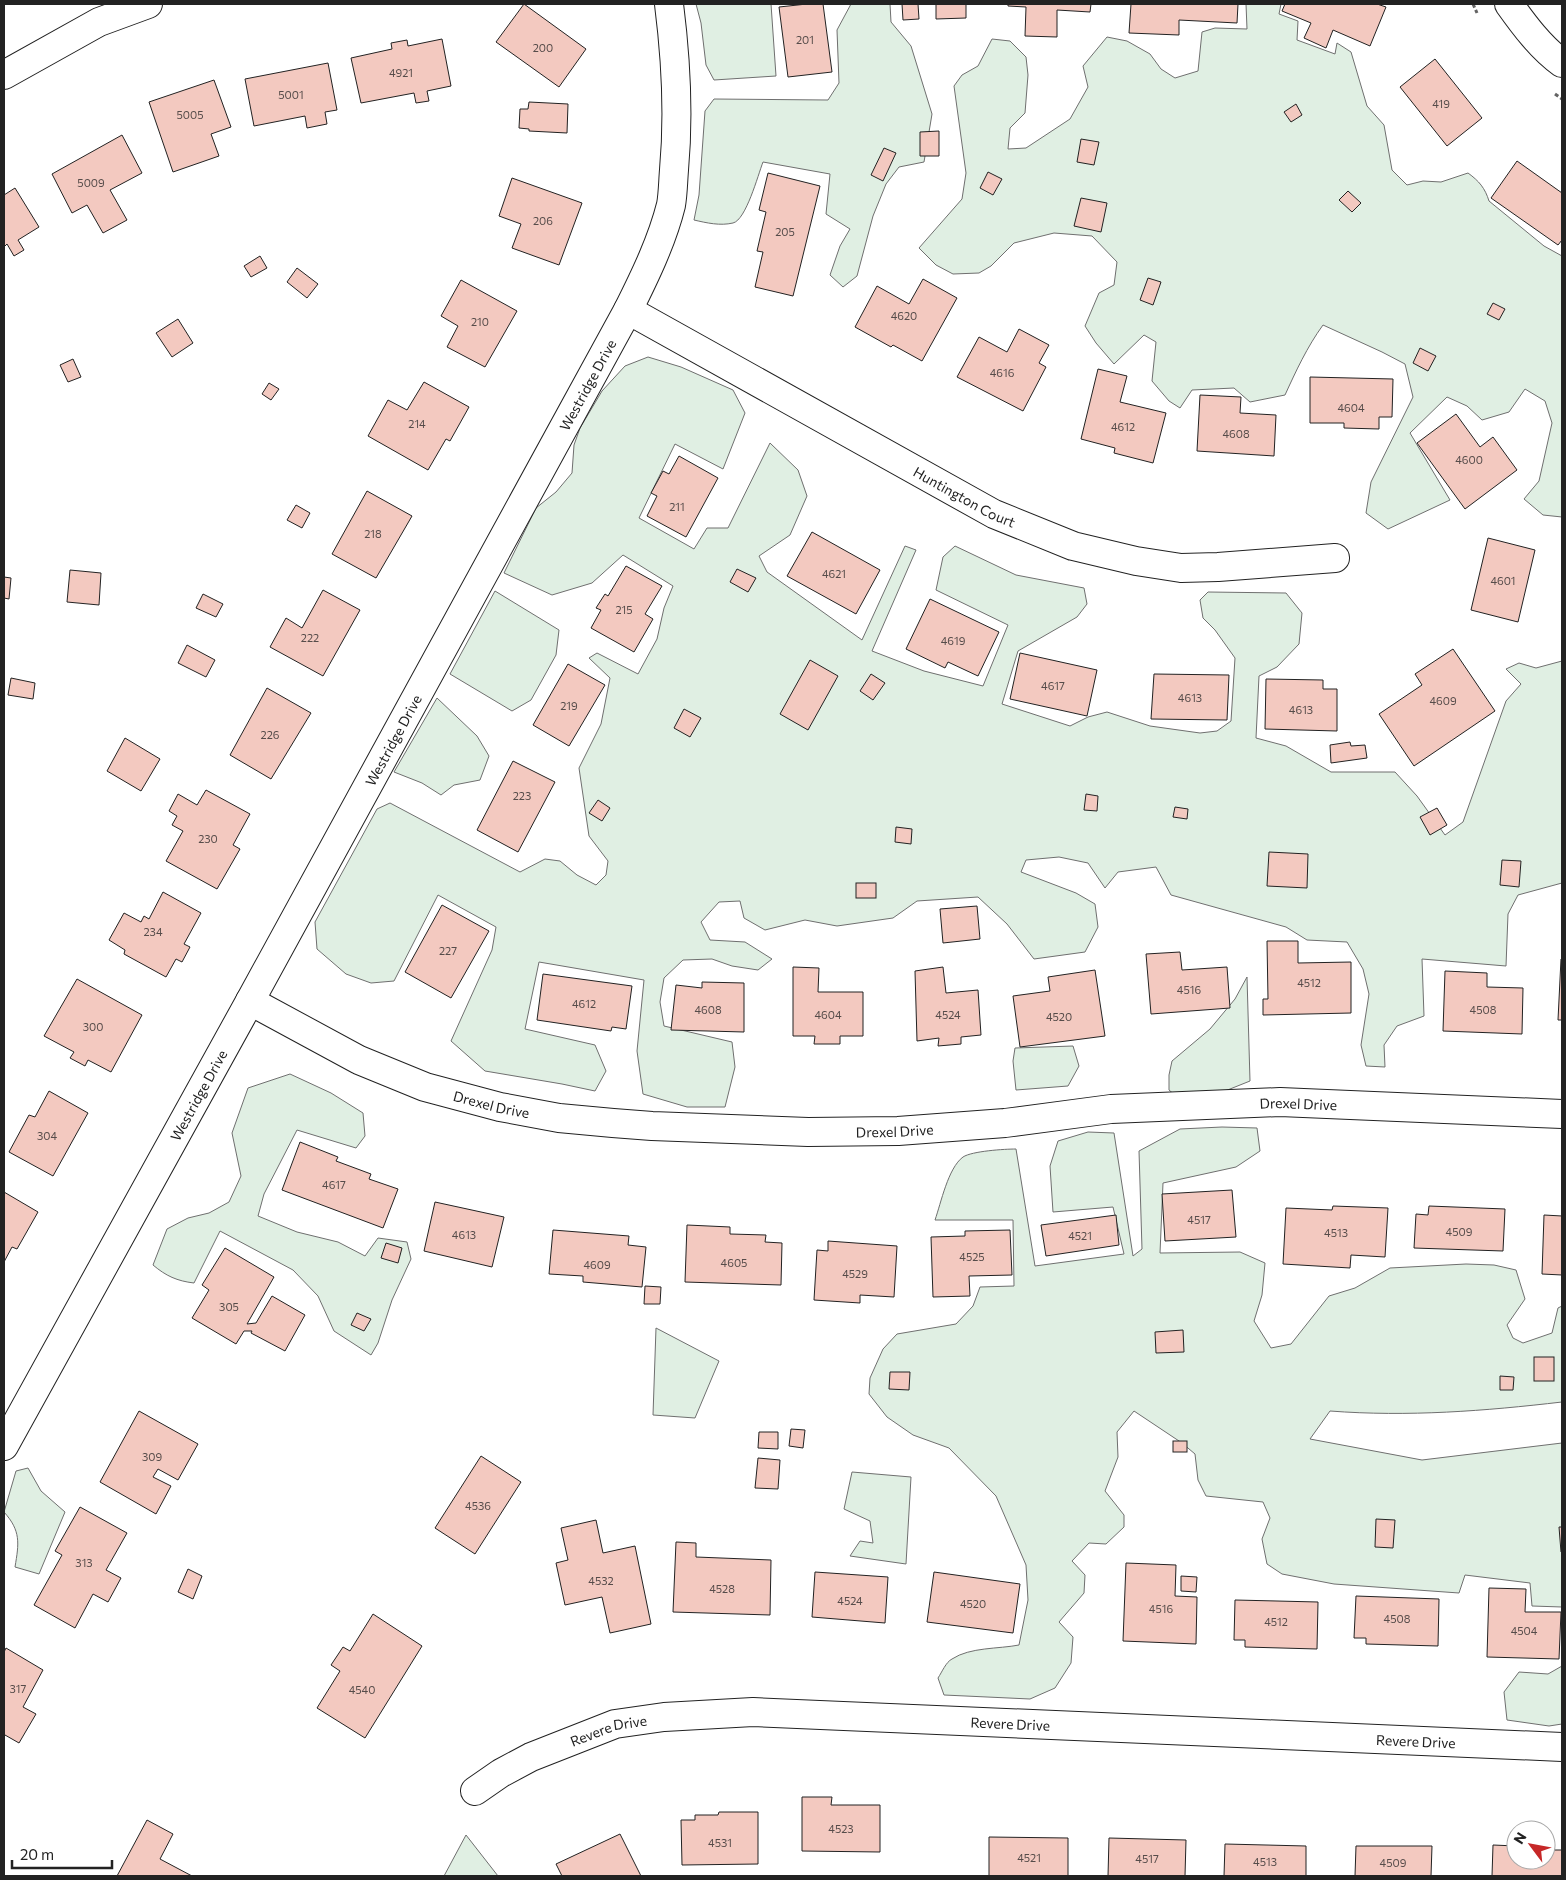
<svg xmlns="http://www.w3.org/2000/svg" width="1566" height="1880" font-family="Commissioner,sans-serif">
<rect width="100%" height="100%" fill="#fff"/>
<g fill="#e0efe3" stroke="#6f6f6f">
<polygon points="696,4 771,4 776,76 714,80 706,65 701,23"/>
<path d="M851,4H890L891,22L911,46L932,114L924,162L899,167L886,184L873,216L857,276L843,287L830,275L840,246L850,229L826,214L830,174L763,162C758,175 746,220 733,223C720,226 707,223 694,220L699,195L705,111L714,99L828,100L839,83L837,30Z"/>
<path d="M1246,4H1281L1279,14L1298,21L1297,40L1335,54L1337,43L1351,52L1367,106L1384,125L1392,170L1407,185L1423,181L1441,182L1468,173C1479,181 1485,188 1489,201L1544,246L1562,256V517L1543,515L1524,499L1539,481L1552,423L1545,401L1525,389L1509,412L1482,420L1467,406L1447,397L1410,433L1450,500L1388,529L1366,513L1371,482L1413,397L1405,364L1382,352L1323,325C1307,347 1296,371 1285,395L1250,402L1234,388L1192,390L1180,408L1169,401L1152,381L1156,342L1144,335L1114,364L1096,343L1085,326L1099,293L1114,285L1117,262L1092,236L1054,233L1014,243L991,266L979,273L953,274L936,265L919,248L962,199L966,173L954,86L962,75L978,66L992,39L1010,41L1026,57L1028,75L1025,113L1010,128L1008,149L1026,148L1070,119L1088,87L1083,66L1107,37L1127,41L1150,54L1161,69L1175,78L1198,71L1202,32L1215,28L1247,29Z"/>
<polygon points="648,357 681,367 733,390 745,413 723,469 675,444 639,518 694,549 707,528 728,528 770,443 798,470 807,496 790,535 759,556 767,572 862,640 905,546 916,550 872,651 924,671 983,686 1008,625 936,590 943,557 955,546 1016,575 1084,588 1087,604 1077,617 1018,651 1002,704 1070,726 1088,717 1107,712 1150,726 1200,733 1217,731 1231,721 1235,658 1215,630 1203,618 1200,600 1208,592 1286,593 1302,613 1299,644 1277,667 1259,676 1256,738 1286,746 1331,772 1395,772 1417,796 1445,835 1463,822 1506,701 1521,684 1506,669 1519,663 1536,668 1562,661 1562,883 1518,895 1508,914 1506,966 1422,959 1424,1016 1397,1026 1384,1045 1385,1067 1366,1066 1361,1045 1369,994 1363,969 1347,942 1307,940 1286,927 1171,895 1156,867 1118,872 1105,888 1088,863 1059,857 1026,860 1021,872 1076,893 1095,904 1098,927 1085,952 1034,959 1007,924 978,897 917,901 893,918 837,926 805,920 765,930 744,918 740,901 719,902 701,922 710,940 745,942 772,959 758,970 732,966 712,959 683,960 664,978 660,1002 664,1026 732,1042 735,1067 725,1107 687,1107 643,1094 637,1051 644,980 539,962 525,1029 595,1045 606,1071 595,1091 562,1084 485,1071 451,1041 492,950 496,927 438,895 394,981 371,983 346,974 317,949 315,922 377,809 390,803 520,872 545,859 560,861 577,875 596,885 606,875 608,861 589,836 579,768 601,724 610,678 589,658 597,653 638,674 657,639 664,608 673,586 623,555 592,583 552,595 504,573 536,508 556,492 572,473 574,445 580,428 602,391 625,366"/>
<polygon points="495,591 559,630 556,655 531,700 512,711 450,674"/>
<polygon points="437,698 477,736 489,756 480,780 454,785 441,795 422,783 394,772"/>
<polygon points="1247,977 1250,1081 1220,1093 1183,1102 1169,1090 1169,1075 1172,1061 1210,1029 1235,999"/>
<polygon points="1073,1046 1079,1066 1068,1086 1016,1090 1013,1061 1015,1048"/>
<path d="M290,1074L331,1093L363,1113L365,1136L356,1148L297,1130L264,1194L258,1216L297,1232L338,1242L365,1256L378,1238L407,1242L411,1259L392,1300L378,1343L371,1355L334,1331L318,1296L293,1270L220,1231L194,1283C177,1281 166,1276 153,1265L167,1229L188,1218L209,1213L229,1202L241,1176L232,1133L248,1088Z"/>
<path d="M1222,1127L1257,1128L1260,1151L1236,1167L1163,1183L1160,1253L1240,1252L1265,1263L1262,1295L1254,1321L1271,1348L1291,1344L1329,1296L1355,1288L1390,1268L1466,1264L1494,1265L1516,1270L1525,1299L1507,1325L1513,1338L1523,1343L1552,1333L1558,1308L1562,1306V1402C1485,1411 1408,1417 1330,1411L1310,1439L1422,1460L1562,1443V1607L1532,1606L1530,1583L1465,1575L1459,1593L1334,1584L1282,1574L1267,1564L1262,1539L1270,1518L1263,1502L1206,1496L1198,1480L1195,1454L1182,1443L1134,1411L1117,1432L1118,1457L1105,1491L1124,1515V1527L1106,1544L1089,1543L1072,1561L1085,1575L1084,1593L1059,1622L1073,1637L1071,1663L1055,1688L1030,1699L944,1695L938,1678C942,1672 946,1662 952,1659C970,1647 999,1649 1019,1645L1028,1600L1026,1565L996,1496L949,1448L913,1435L887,1417L869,1394L870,1378L883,1349L897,1334L956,1324L973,1306L980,1287L1014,1286L1013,1220H935C941,1203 948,1168 963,1157C972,1151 1005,1149 1016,1149L1035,1266L1124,1254L1113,1207L1053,1212L1050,1166L1058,1141L1088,1132L1114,1133L1133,1256L1142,1249L1139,1151L1180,1129Z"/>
<polygon points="656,1328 719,1361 695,1418 653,1415"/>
<path d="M28,1468L41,1491L65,1512L39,1574L15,1567C19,1543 21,1531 4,1512L16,1471Z"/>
<polygon points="852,1472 911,1477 906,1564 850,1556 860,1541 873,1543 870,1521 844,1509"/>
<polygon points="1562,1666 1562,1724 1549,1726 1507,1720 1504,1692 1519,1672 1548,1674"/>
<polygon points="466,1835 498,1876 444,1876"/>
</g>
<g fill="#f3c9c0" stroke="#222">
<polygon points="524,4 586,49 559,87 496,42"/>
<polygon points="807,4 823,4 832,72 788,77 779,7"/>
<polygon points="902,4 918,4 919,19 903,20"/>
<polygon points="936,4 966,4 966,18 936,19"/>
<polygon points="1008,4 1091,4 1090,12 1057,10 1057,37 1025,36 1026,7 1008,6"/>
<polygon points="1131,4 1238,4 1237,23 1179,20 1179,35 1129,33"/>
<polygon points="1285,4 1377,4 1386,7 1370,46 1333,30 1326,48 1304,38 1311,23 1282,11"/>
<polygon points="442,39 451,86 427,91 429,101 416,103 414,93 361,103 351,58 392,49 391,43 407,40 408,46"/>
<polygon points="1435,59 1482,118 1447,146 1400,87"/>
<polygon points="328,63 337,110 325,112 327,124 307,128 305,116 254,126 245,79"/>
<polygon points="214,80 231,127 211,134 219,156 173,172 149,102"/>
<polygon points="529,102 568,104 567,133 529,131 529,129 519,128 520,109 528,109"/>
<polygon points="1296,104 1302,115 1291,122 1284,112"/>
<polygon points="939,131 939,156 920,156 920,132"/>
<polygon points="122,135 142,173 110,190 127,220 103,233 87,205 72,213 52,174"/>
<polygon points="1081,139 1099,142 1094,165 1077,162"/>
<polygon points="884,148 896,153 883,181 871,175"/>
<polygon points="1517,161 1562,193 1562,240 1558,245 1491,198"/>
<polygon points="988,172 1002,179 993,195 980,188"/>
<polygon points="768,173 820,186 793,296 755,287 763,252 757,251 766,212 759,210"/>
<polygon points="512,178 582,203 559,265 512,248 521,224 499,216"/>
<polygon points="15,188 39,227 18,240 24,250 14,256 7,244 4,247 4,195"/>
<polygon points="1348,191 1361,203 1352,212 1339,200"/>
<polygon points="1081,198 1107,203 1101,232 1074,226"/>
<polygon points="260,256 267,268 251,277 244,266"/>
<polygon points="297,268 318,284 307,298 287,282"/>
<polygon points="1148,278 1161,282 1153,305 1140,300"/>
<polygon points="923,279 957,298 922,361 893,345 891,347 855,327 877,286 909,304"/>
<polygon points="461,280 517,311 485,367 447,347 458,326 441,316"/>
<polygon points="1493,303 1505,309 1499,320 1487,314"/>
<polygon points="178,319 193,343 172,357 156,333"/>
<polygon points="1019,329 1049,345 1039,363 1046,367 1023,411 957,377 979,337 1007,352"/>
<polygon points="1420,348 1436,356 1428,371 1413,363"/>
<polygon points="73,359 81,377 68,382 60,365"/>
<polygon points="1098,369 1127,376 1120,402 1166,413 1153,463 1114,453 1115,448 1081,439"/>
<polygon points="1310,377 1393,379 1392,417 1379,417 1379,429 1344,428 1344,423 1310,423"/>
<polygon points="424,382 469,407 450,441 446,439 428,470 368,436 388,400 407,410"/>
<polygon points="269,383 279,389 271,400 262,394"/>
<polygon points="1200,395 1241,397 1240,413 1276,415 1274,456 1197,451"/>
<polygon points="1456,414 1480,447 1493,437 1517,470 1465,509 1417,443"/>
<polygon points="679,456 718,478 686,537 647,516 657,496 651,493 663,471 669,474"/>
<polygon points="367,491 412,516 376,578 332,554"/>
<polygon points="296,505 310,513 302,528 287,520"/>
<polygon points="812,532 880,570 856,614 787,576"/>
<polygon points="1488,538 1535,550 1518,622 1471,610"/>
<polygon points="626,566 662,586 645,614 653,619 634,652 591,628 601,610 596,608 605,594 608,596"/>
<polygon points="737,569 756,578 748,592 730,582"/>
<polygon points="70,570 101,573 99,605 67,602"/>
<polygon points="4,577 11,578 9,599 4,598"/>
<polygon points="323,590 360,610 323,676 270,647 286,618 302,628"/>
<polygon points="203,594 223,604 216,617 196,608"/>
<polygon points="930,599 999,632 978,676 948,662 945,668 906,649"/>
<polygon points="187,645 215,660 206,677 178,663"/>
<polygon points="1453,649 1495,711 1414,766 1379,714 1422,685 1415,674"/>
<polygon points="1020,653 1097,670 1087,716 1010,699"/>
<polygon points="810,660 838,676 808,730 780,714"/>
<polygon points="568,664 605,685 569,746 533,725"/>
<polygon points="871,674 885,683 873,700 860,691"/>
<polygon points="1154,674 1229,675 1227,720 1151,719"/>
<polygon points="11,678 35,683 33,699 8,695"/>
<polygon points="1266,679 1323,680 1323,689 1337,689 1337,731 1265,729"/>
<polygon points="267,688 311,713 271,779 230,755"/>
<polygon points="684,709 701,718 690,737 674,728"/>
<polygon points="125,738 160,759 141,791 107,771"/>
<polygon points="1350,742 1351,746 1365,745 1367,758 1331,763 1330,745"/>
<polygon points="513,761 555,782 518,852 477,830"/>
<polygon points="206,790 250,814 233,845 240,849 217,889 166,861 183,831 172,825 177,816 169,811 178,794 197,805"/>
<polygon points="1086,794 1098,796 1097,811 1084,810"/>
<polygon points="598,800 610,808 602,821 589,813"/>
<polygon points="1175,807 1188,809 1187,819 1173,817"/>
<polygon points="1437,808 1447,825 1430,835 1420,817"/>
<polygon points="896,827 912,829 911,844 895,842"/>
<polygon points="1269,852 1308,854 1307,888 1267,886"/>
<polygon points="1502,860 1521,861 1519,887 1500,885"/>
<rect x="856" y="883" width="20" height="15"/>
<polygon points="163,892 201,913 184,944 190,947 182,962 176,959 166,977 124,954 125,950 109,940 124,913 141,922 144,916 149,919"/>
<polygon points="442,905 489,931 451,998 405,972"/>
<polygon points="977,906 980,939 943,943 940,909"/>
<polygon points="1267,941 1298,941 1298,963 1351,962 1351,1013 1263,1015 1263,999 1268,999"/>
<polygon points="1180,952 1182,970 1227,967 1230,1008 1151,1014 1146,954"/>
<polygon points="1561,959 1562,959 1562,1020 1558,1020"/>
<polygon points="793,967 819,968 818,992 863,992 863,1036 840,1036 840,1044 814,1044 815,1036 793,1036"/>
<polygon points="943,967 946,993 978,990 981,1035 961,1037 961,1044 938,1046 939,1038 917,1041 915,971"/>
<polygon points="1095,970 1105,1036 1020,1047 1013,996 1050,991 1048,977"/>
<polygon points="1445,971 1487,973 1487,987 1523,988 1522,1034 1443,1031"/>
<polygon points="543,974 632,986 626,1029 612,1027 611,1031 537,1020"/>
<polygon points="77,979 142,1015 111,1072 88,1060 85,1066 70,1058 74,1052 44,1036"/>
<polygon points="702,982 744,983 744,1032 671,1030 676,985 702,988"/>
<polygon points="49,1091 88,1113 53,1176 9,1152 29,1115 35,1117"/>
<polygon points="300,1142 338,1157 336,1161 371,1174 369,1179 398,1189 383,1228 282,1190"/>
<polygon points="1232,1190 1236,1237 1165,1241 1162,1194"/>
<polygon points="4,1192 38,1212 17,1249 12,1247 4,1262"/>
<polygon points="435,1202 504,1217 492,1267 424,1251"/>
<polygon points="1333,1206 1388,1208 1385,1257 1351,1255 1350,1268 1283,1264 1286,1208 1332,1210"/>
<polygon points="1429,1206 1505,1209 1503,1251 1414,1248 1416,1214 1428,1215"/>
<polygon points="1116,1215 1119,1245 1046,1256 1041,1225"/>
<polygon points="1544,1215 1562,1216 1562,1275 1542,1274"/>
<polygon points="687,1225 730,1227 730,1234 766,1235 765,1242 782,1243 781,1285 685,1282"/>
<polygon points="553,1230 629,1236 628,1245 646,1247 642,1287 583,1282 583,1276 549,1274"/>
<polygon points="1010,1230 1012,1275 969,1276 970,1296 933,1297 931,1237 965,1236 965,1231"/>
<polygon points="828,1241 897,1246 894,1297 860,1295 860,1303 814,1300 817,1250 828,1251"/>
<polygon points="386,1243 402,1248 398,1263 381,1258"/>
<polygon points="225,1248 274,1277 247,1324 256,1323 272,1296 305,1315 285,1351 251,1333 252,1331 244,1331 236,1344 192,1318 209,1290 202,1285"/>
<polygon points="645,1286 661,1287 660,1304 644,1304"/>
<polygon points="357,1313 371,1319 364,1331 351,1325"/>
<polygon points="1183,1330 1184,1352 1156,1353 1155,1332"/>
<rect x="1534" y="1357" width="20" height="24"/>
<polygon points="890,1372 910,1372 909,1390 889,1389"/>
<polygon points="1500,1376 1514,1377 1513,1390 1500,1390"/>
<polygon points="139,1411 198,1444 178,1480 158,1469 153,1477 171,1486 156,1514 100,1482"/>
<polygon points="791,1429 805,1430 803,1448 789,1446"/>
<polygon points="759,1432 778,1432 778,1449 758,1448"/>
<rect x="1173" y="1441" width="14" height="11"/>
<polygon points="481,1456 521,1482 475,1554 435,1528"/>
<polygon points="758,1458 780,1460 778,1489 755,1488"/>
<polygon points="80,1507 127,1533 106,1570 121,1578 108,1602 93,1594 75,1628 34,1605 62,1555 55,1551"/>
<polygon points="1376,1519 1395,1520 1393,1548 1375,1547"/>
<polygon points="596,1520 603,1553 635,1546 651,1624 610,1633 602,1597 565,1605 556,1563 568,1560 561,1528"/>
<polygon points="1559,1527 1562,1527 1562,1552 1561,1552"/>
<polygon points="676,1542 696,1543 696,1557 771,1560 770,1615 673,1612"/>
<polygon points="1126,1563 1176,1565 1175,1596 1197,1597 1196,1644 1123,1641"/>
<polygon points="188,1569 202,1576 193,1599 178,1592"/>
<polygon points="815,1572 888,1577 885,1623 812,1617"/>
<polygon points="934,1572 1020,1584 1013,1633 927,1622"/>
<polygon points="1181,1576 1197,1577 1196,1592 1181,1591"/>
<polygon points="1489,1588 1526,1589 1525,1612 1561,1612 1559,1659 1487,1657"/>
<polygon points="1356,1596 1439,1599 1438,1646 1366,1644 1366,1638 1354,1638"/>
<polygon points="1235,1600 1318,1602 1317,1649 1245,1647 1245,1640 1234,1640"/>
<polygon points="373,1614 422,1646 365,1738 317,1708 340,1671 331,1665 343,1647 350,1651"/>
<polygon points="6,1648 43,1670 23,1707 36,1714 19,1743 5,1735 4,1737 4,1652"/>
<polygon points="802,1797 832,1797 831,1805 880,1805 880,1852 802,1851"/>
<polygon points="719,1812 758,1812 758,1864 682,1865 681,1820 695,1820 695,1815 718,1815"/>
<polygon points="147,1820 173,1834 160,1859 192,1876 117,1876"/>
<polygon points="620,1834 641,1876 562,1876 556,1864"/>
<polygon points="989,1837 1068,1838 1068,1876 989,1876"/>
<polygon points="1109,1838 1186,1840 1185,1876 1108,1876"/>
<polygon points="1225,1844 1306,1846 1306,1876 1224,1876"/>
<polygon points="1493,1845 1516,1846 1516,1860 1546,1860 1546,1850 1562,1850 1562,1876 1492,1876"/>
<polygon points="1356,1846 1432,1846 1431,1876 1355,1876"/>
</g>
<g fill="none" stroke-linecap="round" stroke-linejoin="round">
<defs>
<g id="street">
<polyline points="4,75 99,22 148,4"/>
<path id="s1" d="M628,310L994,514L1073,546L1136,561L1181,568L1218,567L1335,558"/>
<path id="s2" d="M250,1001L359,1060L425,1087L500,1107L559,1118L613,1123L652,1126L808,1132L898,1131L1005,1123L1111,1109L1280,1102L1562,1114"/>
<path id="s3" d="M4,1446L250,1001L628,310C645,276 662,241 671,205C673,194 673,182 674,170C679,115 676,59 669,4"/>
<path id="s4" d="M475,1791L501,1773L531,1757L615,1724L664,1717L753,1712L1562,1747"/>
</g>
<path id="secondary" d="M1509,4C1524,25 1541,48 1562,63"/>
</defs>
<use href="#street" stroke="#222" stroke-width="30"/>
<use href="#secondary" stroke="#222" stroke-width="30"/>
<g stroke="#646464" stroke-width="3" stroke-dasharray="4 2.5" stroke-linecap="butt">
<polyline points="1473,4 1477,13"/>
<polyline points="1555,94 1562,99"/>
</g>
<use href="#street" stroke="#fff" stroke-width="28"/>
<use href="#secondary" stroke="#fff" stroke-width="28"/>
</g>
<g text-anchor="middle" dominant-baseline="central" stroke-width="4" stroke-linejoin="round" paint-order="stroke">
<g font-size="11" fill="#564c4a">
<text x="805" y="39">201</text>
<text x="543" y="47">200</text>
<text x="401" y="72">4921</text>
<text x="291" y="94">5001</text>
<text x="1441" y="103">419</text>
<text x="190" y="114">5005</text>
<text x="91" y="182">5009</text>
<text x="543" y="220">206</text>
<text x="785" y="231">205</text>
<text x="904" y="315">4620</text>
<text x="480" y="321">210</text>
<text x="1002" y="372">4616</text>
<text x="1351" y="407">4604</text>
<text x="417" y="423">214</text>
<text x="1123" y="426">4612</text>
<text x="1236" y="433">4608</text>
<text x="1469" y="459">4600</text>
<text x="677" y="506">211</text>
<text x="373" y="533">218</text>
<text x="834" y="573">4621</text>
<text x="1503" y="580">4601</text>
<text x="624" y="609">215</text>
<text x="310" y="637">222</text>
<text x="953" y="640">4619</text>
<text x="1053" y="685">4617</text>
<text x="1190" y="697">4613</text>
<text x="1443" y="700">4609</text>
<text x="569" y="705">219</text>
<text x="1301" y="709">4613</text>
<text x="270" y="734">226</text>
<text x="522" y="795">223</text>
<text x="208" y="838">230</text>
<text x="153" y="931">234</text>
<text x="448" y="950">227</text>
<text x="1309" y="982">4512</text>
<text x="1189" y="989">4516</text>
<text x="584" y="1003">4612</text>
<text x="708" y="1009">4608</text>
<text x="1483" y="1009">4508</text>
<text x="828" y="1014">4604</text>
<text x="948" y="1014">4524</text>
<text x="1059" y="1016">4520</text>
<text x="93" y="1026">300</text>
<text x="47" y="1135">304</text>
<text x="334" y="1184">4617</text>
<text x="1199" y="1219">4517</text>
<text x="1459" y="1231">4509</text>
<text x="1336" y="1232">4513</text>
<text x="464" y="1234">4613</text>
<text x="1080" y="1235">4521</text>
<text x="972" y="1256">4525</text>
<text x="734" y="1262">4605</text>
<text x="597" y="1264">4609</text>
<text x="855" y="1273">4529</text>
<text x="229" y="1306">305</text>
<text x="152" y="1456">309</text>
<text x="478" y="1505">4536</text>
<text x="84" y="1562">313</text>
<text x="601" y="1580">4532</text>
<text x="722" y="1588">4528</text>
<text x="850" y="1600">4524</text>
<text x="973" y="1603">4520</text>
<text x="1161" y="1608">4516</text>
<text x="1397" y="1618">4508</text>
<text x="1276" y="1621">4512</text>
<text x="1524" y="1630">4504</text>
<text x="18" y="1688">317</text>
<text x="362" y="1689">4540</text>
<text x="841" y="1828">4523</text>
<text x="720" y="1842">4531</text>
<text x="1029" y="1857">4521</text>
<text x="1147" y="1858">4517</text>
<text x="1265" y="1861">4513</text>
<text x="1393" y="1862">4509</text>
</g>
<g font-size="14" fill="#222" stroke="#fff">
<text stroke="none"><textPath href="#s3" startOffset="1211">Westridge Drive</textPath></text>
<text stroke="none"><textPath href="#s1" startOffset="385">Huntington Court</textPath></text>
<text stroke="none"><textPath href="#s3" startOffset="806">Westridge Drive</textPath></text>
<text stroke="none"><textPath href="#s3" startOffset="401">Westridge Drive</textPath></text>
<text stroke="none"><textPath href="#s2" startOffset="264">Drexel Drive</textPath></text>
<text stroke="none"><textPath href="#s2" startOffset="1074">Drexel Drive</textPath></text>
<text stroke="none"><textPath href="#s2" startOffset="669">Drexel Drive</textPath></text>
<text stroke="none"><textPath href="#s4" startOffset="552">Revere Drive</textPath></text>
<text stroke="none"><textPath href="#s4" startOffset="148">Revere Drive</textPath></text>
<text stroke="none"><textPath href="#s4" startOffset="958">Revere Drive</textPath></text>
</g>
</g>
<rect width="1566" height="1880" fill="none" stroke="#222222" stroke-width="10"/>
<g transform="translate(1531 1845) rotate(302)"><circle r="24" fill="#ffffff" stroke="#a7a7a7"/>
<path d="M0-4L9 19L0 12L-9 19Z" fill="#c62828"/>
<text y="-8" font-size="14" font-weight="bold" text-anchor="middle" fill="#222222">N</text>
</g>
<path d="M12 1860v8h100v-8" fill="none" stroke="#222222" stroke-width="2.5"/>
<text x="20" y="1860" font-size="15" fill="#222222" stroke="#ffffff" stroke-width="4" paint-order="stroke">20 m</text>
</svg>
